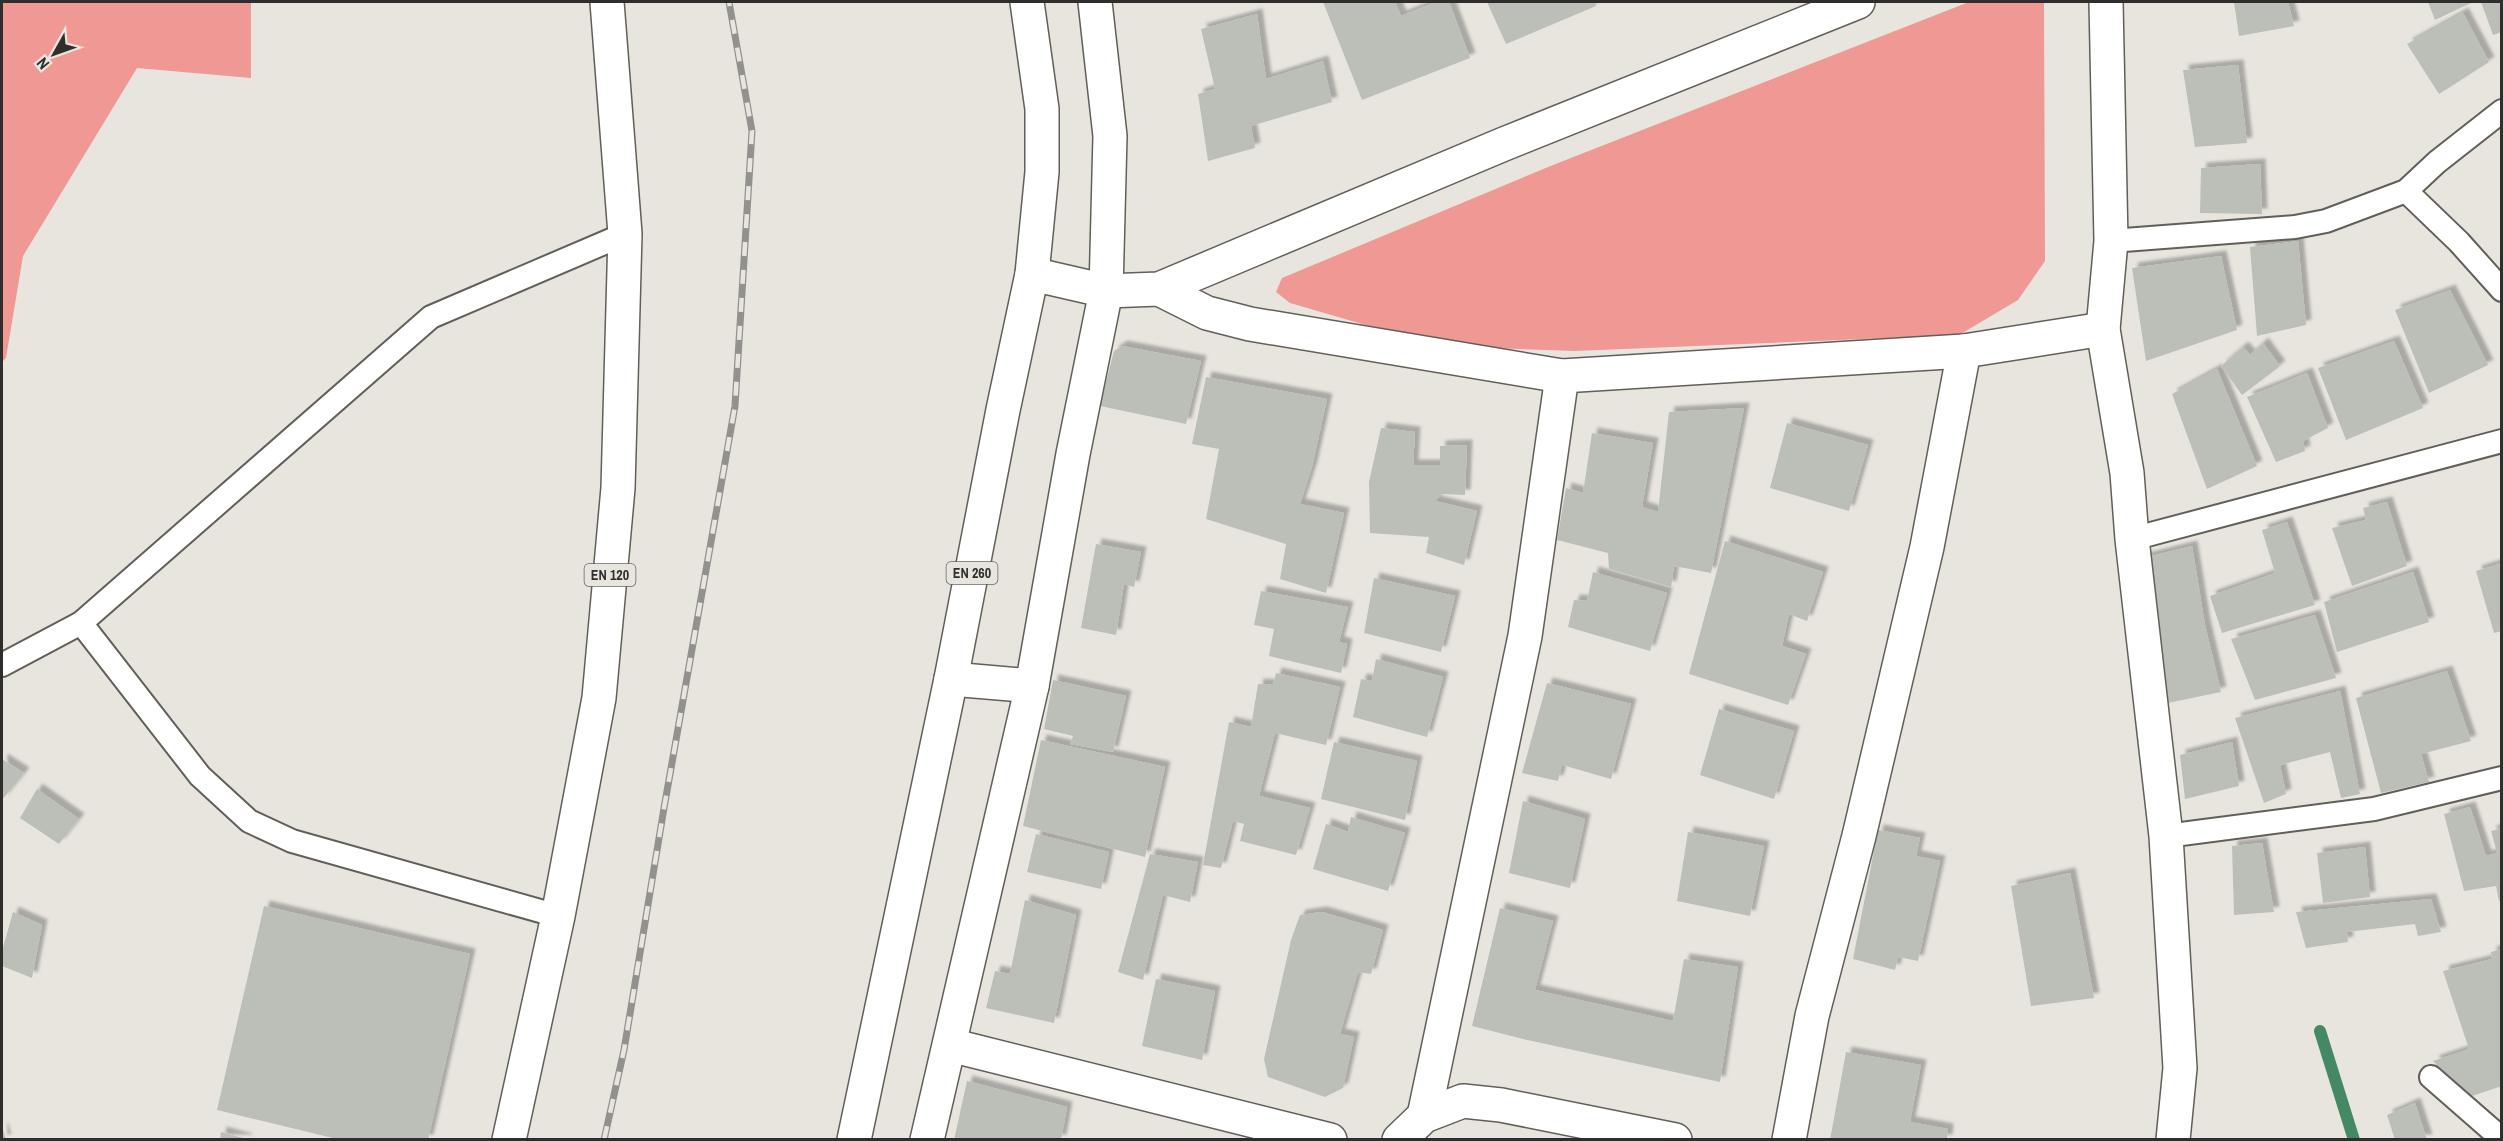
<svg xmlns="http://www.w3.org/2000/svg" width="2503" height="1141" font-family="'Archivo Narrow',sans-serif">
<defs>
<filter id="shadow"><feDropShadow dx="5.5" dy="-5.5" stdDeviation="1.5" flood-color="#0004"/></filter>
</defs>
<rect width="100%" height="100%" fill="#e8e5df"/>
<g fill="#f09893">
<polygon points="2,2 251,2 251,78 137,68 23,256 6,358 2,362"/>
<polygon points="1969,2 2044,2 2045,261 2018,300 1959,335 1575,351 1492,348 1369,326 1290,303 1276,292 1282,278 1553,165"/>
</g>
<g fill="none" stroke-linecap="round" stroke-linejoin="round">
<polyline stroke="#458964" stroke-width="12" points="2320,1031 2354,1140"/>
</g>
<g fill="#bcbfb8" filter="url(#shadow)">
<polygon points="1323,2 1395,2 1401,16 1436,2 1449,2 1470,58 1362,100"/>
<polygon points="1487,2 1595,2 1596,6 1506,44"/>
<polygon points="2234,2 2288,2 2294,26 2239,36"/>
<polygon points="2428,2 2473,2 2435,20"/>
<polygon points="2481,2 2502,2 2502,32 2493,35"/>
<polygon points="2463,13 2489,62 2439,94 2407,44"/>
<polygon points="1257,14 1266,79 1323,61 1332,102 1251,126 1255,148 1208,161 1198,94 1215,89 1201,29"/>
<polygon points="2238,65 2247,143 2195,147 2183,70"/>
<polygon points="2260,164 2262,214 2200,213 2201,168"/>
<polygon points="2298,241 2306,325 2257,336 2250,247"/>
<polygon points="2221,256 2237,330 2146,361 2132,268"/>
<polygon points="2450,290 2488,365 2429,393 2395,310"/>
<polygon points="2394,341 2423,408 2346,440 2318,368"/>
<polygon points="2263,343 2280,366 2242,395 2221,366 2243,347 2250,355"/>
<polygon points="1122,346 1201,361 1186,424 1100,406 1114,351"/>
<polygon points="2217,369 2257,466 2207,489 2172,394"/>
<polygon points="2307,373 2328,428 2303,441 2305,451 2276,462 2247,397"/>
<polygon points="1206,377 1327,399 1312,467 1300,504 1344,513 1326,593 1280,579 1286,544 1206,519 1219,449 1192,444"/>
<polygon points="1744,408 1711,573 1674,566 1671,587 1609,569 1608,553 1557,540 1566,488 1583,493 1592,433 1653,443 1642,507 1658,512 1669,412"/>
<polygon points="1787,423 1868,445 1849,511 1770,488"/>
<polygon points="1381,428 1415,432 1413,465 1440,465 1440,446 1467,445 1465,495 1441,494 1435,501 1477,511 1464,565 1426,553 1429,537 1370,533 1369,482"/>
<polygon points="2387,502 2407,566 2352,586 2332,528 2366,520 2363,508"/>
<polygon points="2287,522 2315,605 2222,633 2210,596 2275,573 2262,530"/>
<polygon points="1725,541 1823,572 1807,621 1789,614 1782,646 1806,654 1788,705 1689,674"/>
<polygon points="1096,544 1141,552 1134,587 1124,584 1116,635 1081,628"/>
<polygon points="2192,546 2205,625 2221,692 2163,704 2139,559"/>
<polygon points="2502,563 2502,631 2494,633 2476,571"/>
<polygon points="1593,572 1667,593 1650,651 1568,627 1574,600 1587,601"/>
<polygon points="2413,572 2429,622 2337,652 2324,602"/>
<polygon points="1374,578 1455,596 1441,652 1364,633"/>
<polygon points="1261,591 1348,607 1339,642 1347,644 1341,673 1269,656 1274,629 1254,625"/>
<polygon points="2315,615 2336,678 2255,700 2231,639"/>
<polygon points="1376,659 1443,677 1427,737 1353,717 1361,679 1372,681"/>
<polygon points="2447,671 2471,741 2421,754 2429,782 2381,793 2356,698"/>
<polygon points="1276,673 1340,687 1326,745 1275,733 1259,796 1310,808 1296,855 1240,841 1244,824 1233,821 1221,868 1203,865 1229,722 1251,727 1258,684 1273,685"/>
<polygon points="1053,680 1126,696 1113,752 1070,744 1073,736 1044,729"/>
<polygon points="1547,683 1631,704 1611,779 1562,765 1558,781 1522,773"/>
<polygon points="2340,691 2360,794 2341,798 2330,752 2280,765 2286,794 2264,803 2235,718"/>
<polygon points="1719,709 1794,731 1774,799 1700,775"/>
<polygon points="1041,740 1165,767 1145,857 1023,826"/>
<polygon points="1334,742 1417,761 1405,820 1321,799"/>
<polygon points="2232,742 2239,786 2185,799 2180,755"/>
<polygon points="2,759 24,773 2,800"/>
<polygon points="37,789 79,819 59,844 20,818"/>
<polygon points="1523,801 1585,819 1570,888 1509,873"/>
<polygon points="2470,807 2486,856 2497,853 2491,831 2502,828 2502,901 2499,901 2496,886 2464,891 2444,814"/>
<polygon points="1351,817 1405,833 1388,891 1313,869 1326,824 1348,832"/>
<polygon points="1878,830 1920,838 1916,856 1940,861 1918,961 1898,957 1895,970 1853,959"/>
<polygon points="1688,832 1764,846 1750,916 1677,901"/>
<polygon points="1036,834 1109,852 1101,889 1027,872"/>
<polygon points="2262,843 2274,912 2234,915 2232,846"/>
<polygon points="2365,847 2370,897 2323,903 2317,853"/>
<polygon points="1150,854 1198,862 1190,902 1163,895 1143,980 1118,972"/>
<polygon points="2070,873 2094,998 2031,1006 2011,886"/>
<polygon points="2431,899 2441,932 2418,936 2415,924 2347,932 2348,942 2306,948 2296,912"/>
<polygon points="1025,900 1076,915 1054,1023 986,1008 995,971 1010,974"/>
<polygon points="264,906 470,954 428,1140 341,1140 217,1110"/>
<polygon points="1500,908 1553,921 1535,990 1673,1021 1684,959 1738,967 1720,1082 1523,1039 1472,1026"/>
<polygon points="13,912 42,925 32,978 2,966 2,951"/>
<polygon points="1322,912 1383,930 1371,974 1358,972 1340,1034 1354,1037 1343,1088 1325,1097 1268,1077 1264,1059 1291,940 1300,915"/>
<polygon points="2502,949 2502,1086 2469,1097 2433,1061 2469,1049 2443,971 2492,959 2491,952"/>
<polygon points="1156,979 1215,991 1202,1060 1142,1046"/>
<polygon points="1846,1052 1921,1065 1910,1122 1948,1129 1947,1140 1830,1140"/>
<polygon points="967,1081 1067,1107 1061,1140 954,1140"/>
<polygon points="2415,1103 2427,1140 2395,1140 2387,1115"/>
<polygon points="2,1126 6,1140 2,1140"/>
<polygon points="221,1132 247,1139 247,1140 220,1140"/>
</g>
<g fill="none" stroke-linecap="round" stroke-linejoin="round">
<defs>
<g id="service">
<polyline points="2406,191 2459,242 2502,290"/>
<polyline points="2111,241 2295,227 2326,221 2406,191 2437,162 2502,111"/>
<polyline points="2132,539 2502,441"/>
<polyline points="81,623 200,776 249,821 292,841 558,916"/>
<polyline points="2,665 81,623 431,317 625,234"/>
<polyline points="2166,836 2374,809 2502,778"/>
<polyline points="2431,1077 2502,1139"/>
</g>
<g id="minor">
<polyline points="2106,2 2111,241 2103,329 2127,473 2132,539 2166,836 2180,1068 2173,1140"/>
<polyline points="1159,289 1207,313 1250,324 1562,376 1964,351 2103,329"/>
<polyline points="950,1045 1330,1140"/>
<polyline points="1424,1116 1525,636 1562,376"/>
<polyline points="1399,1140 1424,1116 1463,1101 1501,1105 1675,1140"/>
<polyline points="1789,1140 1812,1016 1859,836 1927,547 1964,351"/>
</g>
<polyline id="tertiary" points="1032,274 1106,291 1159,289 1504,144 1858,2"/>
<g id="primary">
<polyline points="951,679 1032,686"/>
<polyline points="509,1140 558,916 599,698 618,488 625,234 607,2"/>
<polyline points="854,1140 951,679 1003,410 1032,274 1042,172 1042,109 1027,2"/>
<polyline points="927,1140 1032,686 1073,454 1106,291 1110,136 1095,2"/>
</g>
</defs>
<use href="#service" stroke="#615f59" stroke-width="26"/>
<use href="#minor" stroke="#615f59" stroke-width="36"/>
<use href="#tertiary" stroke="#615f59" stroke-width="36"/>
<use href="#primary" stroke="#615f59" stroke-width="36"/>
<use href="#service" stroke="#fff" stroke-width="22"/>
<use href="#minor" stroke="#fff" stroke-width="33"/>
<use href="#tertiary" stroke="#fff" stroke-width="33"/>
<use href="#primary" stroke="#fff" stroke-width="33"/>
<defs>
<polyline id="rail" points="604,1140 624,1050 664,808 735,406 752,131 729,2"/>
</defs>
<use href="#rail" stroke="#93918d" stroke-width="7"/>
<use href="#rail" stroke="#e8e5df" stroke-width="4.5" stroke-dasharray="14" stroke-linecap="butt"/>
</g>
<g text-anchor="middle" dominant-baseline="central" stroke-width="4.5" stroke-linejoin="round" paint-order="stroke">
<g fill="#e8e5df" stroke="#666562" stroke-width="1.5">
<rect x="946.5" y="562" width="51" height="22" rx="4.5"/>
<rect x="584.5" y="564" width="51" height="22" rx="4.5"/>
</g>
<g font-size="14" font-weight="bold" fill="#2f2e2c">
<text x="972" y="573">EN 260</text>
<text x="610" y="575">EN 120</text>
</g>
</g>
<rect width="2503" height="1141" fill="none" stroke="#2f2e2c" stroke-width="6"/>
<g transform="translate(54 54) rotate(230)" stroke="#e8e5df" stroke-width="4.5" paint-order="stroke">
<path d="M0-4.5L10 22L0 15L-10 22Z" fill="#2f2e2c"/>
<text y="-9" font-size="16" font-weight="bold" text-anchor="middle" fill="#2f2e2c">N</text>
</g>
</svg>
